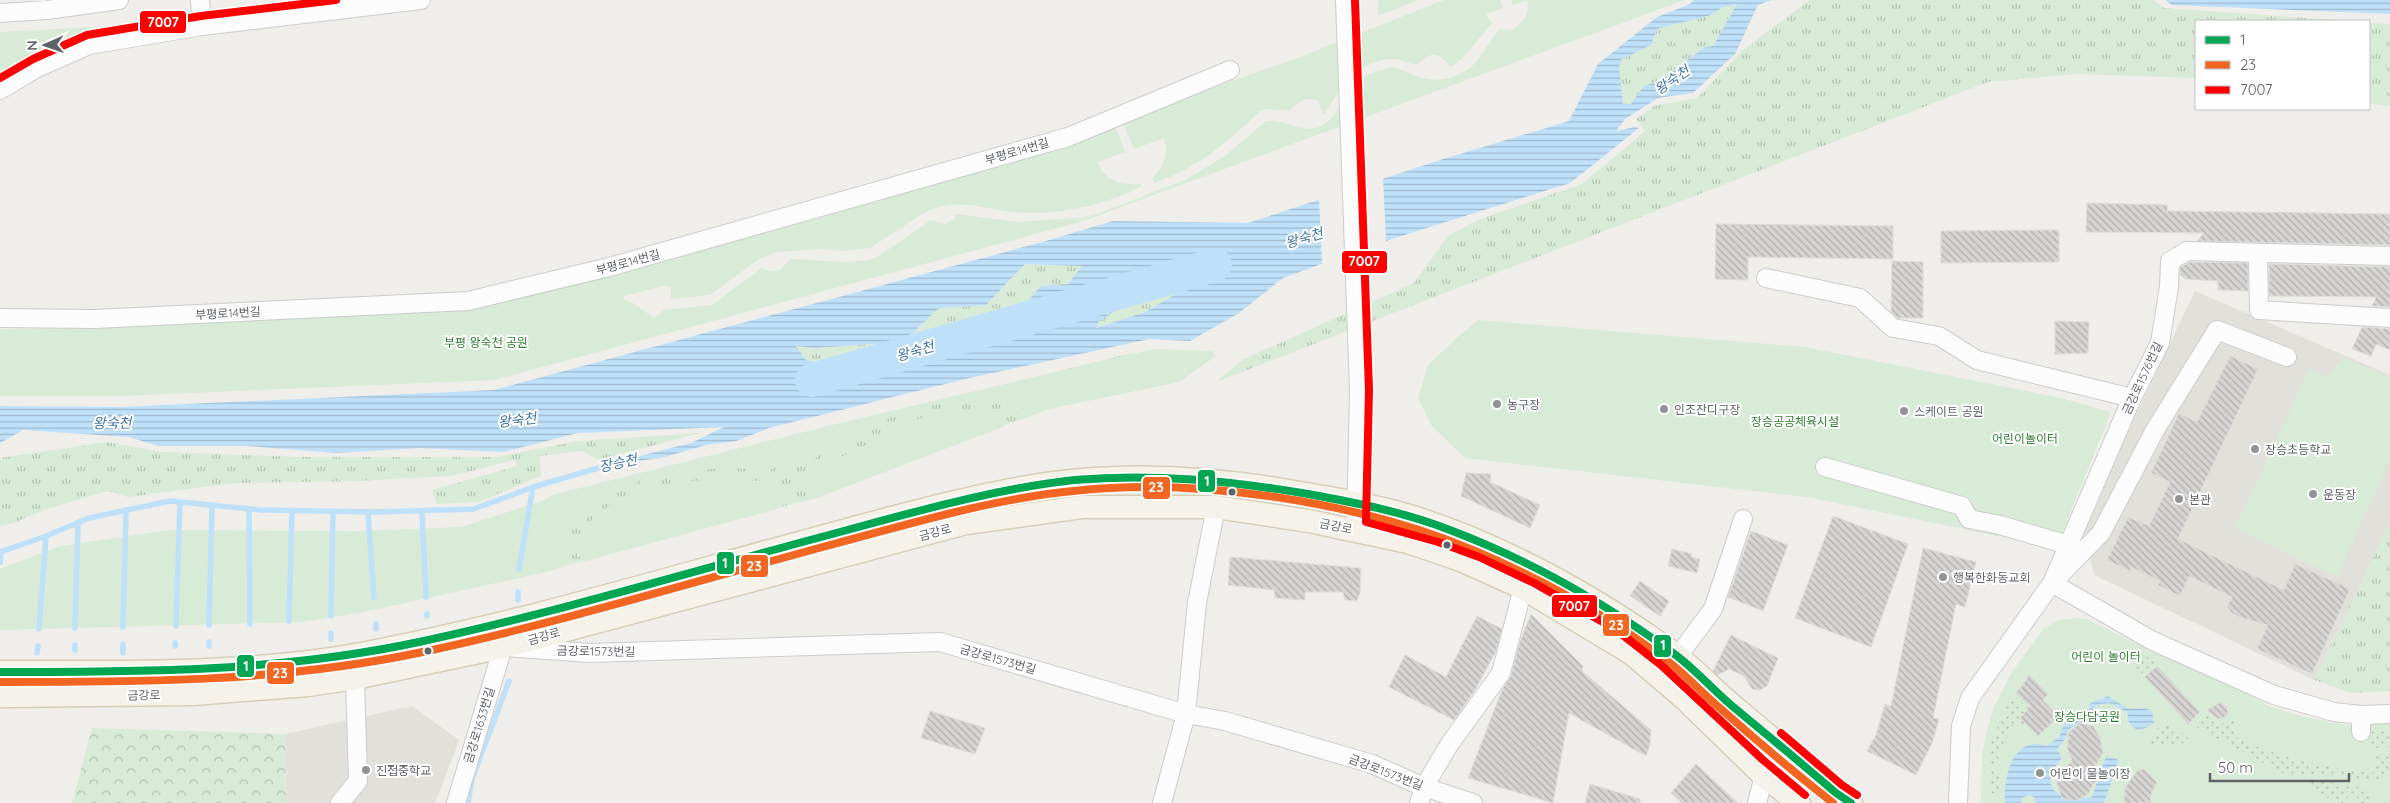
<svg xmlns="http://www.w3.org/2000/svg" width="2390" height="803" font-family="Quicksand,'Noto Sans KR',sans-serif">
<defs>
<pattern id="grass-tufts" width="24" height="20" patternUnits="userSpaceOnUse" patternTransform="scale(1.25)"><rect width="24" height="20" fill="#d8ebd6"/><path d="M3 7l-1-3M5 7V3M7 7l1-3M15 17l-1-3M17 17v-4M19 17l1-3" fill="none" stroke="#b2c2b1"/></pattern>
<pattern id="forest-crowns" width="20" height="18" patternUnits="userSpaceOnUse" patternTransform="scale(1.25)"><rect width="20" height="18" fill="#d8ebd6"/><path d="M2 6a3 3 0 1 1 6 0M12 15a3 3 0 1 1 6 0" fill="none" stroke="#b2c2b1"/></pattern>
<pattern id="garden-dots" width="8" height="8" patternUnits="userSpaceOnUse" patternTransform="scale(1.25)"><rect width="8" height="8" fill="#d8ebd6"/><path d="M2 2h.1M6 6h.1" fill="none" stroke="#b2c2b1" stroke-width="1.8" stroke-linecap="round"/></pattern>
<pattern id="water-rules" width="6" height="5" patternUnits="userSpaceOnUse" patternTransform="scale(1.25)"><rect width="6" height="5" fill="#bfe0f9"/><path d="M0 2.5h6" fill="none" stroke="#9eb9cd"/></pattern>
<pattern id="building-back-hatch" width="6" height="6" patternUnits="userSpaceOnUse" patternTransform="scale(1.25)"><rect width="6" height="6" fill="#d6d5d3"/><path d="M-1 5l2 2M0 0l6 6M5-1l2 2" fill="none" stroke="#b1b0af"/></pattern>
</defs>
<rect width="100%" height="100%" fill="#efeeea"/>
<g fill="#e2e0da">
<polygon points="2195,291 2390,375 2390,523 2314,680 2094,575 2083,527"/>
<polygon points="412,706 459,740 435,803 286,803 285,734"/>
</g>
<g fill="url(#grass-tufts)">
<polygon points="1810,0 2153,0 2164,8 2349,21 2196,21 2196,78 2078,74 1988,82 1216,382 1242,360 1414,283 1448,236 1477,220 1582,184 1645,131 1636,119 1654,106 1697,98 1744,49"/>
<polygon points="1737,4 1713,46 1705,47 1662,79 1643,87 1632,104 1623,104 1619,67 1622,59 1651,45 1657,29 1711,15 1723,7"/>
<polygon points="2369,23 2390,24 2390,106 2369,103"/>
<polygon points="1025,264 1083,266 1068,284 1041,286 1020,310 966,331 918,360 871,370 806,360 796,345 814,348 903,342 939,308 986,305"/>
<polygon points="1168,267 1177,294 1145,312 1095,328 1097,322 1122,307 1060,320 1064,313 1103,291 1123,275 1149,273"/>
<polygon points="1136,352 1050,408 816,497 540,572 553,495"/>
<polygon points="700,433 599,460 582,451 540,456 541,476 479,502 437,504 432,490 517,466 515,460 451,476 357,481 235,483 128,497 108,491 47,509 11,524 0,526 0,458 107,442 163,452 300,457 496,457 578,441"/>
<polygon points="2390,523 2390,691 2351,693 2314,680"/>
</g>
<polygon fill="url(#forest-crowns)" points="92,728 285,734 286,803 72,803"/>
<g fill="#d8ebd6" fill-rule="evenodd">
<polygon points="1378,0 1418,0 1378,16"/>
<path d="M1444,0H1500L1503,8L1486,14L1492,23L1462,59L1451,67C1444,60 1438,51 1426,57C1423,59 1420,63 1417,64C1410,65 1400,58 1391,59C1356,61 1341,89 1323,115L1318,101C1307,95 1298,102 1290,111L1267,109L1260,111C1228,142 1197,168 1155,183L1152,178C1164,168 1169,153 1164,138L1134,149L1123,124L1115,126L1125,152L1098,162C1104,181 1123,186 1141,184L1142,186C1103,206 1057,216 1013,212C980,208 959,198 927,211L870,248L844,251L820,249L777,252L759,259L710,295L671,299V287L663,286L624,296V300L633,303L654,318L664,310L712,305L762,268L770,271L780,270L790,259C819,259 847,266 876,258L931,220L945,224L954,219L957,214L1017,222L1089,217L1185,180L1225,156L1266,121C1284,118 1304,135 1321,126C1340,117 1344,91 1360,79C1366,74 1377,71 1384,69C1397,65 1405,72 1416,76C1439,85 1466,77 1480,57C1487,48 1491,37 1500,29L1512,30C1522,24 1531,13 1527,1L1513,5L1511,0H1685L1080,222L494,380L121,396H0V329L108,328L461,309L499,301L816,219L996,164L1295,59Z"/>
<polygon points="97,27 10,68 0,75 0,32"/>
<polygon points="1479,320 1805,347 2061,398 2111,412 2056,548 1807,497 1465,458 1431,425 1418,398 1428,365 1460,335"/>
<path d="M1154,349L1212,351L1216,356L1179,382L1049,409L817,498L538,574L359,613L301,622L0,630V569L60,546L171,530L360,531L461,527L545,500L552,495L840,423ZM957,400L991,403L1005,406L1018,405L1026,410L1028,416L1003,427L1000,415L996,413L977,410L953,411L917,419L802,477L795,488L796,491L808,488L810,499L777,508L774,497L787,494L786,491C778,490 776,485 770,483C763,480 754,481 747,480C697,475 584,489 576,552L583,561L557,568L558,559C560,556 564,555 566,552C568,549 568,541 569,537C572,528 579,518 585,511C620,474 723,461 770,472C775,458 790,456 799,467L872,426L900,413Z"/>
<polygon points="2343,357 2390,377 2390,461 2337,577 2235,528 2309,369 2328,377"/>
<polygon points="2077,618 2086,619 2171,660 2200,669 2269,706 2300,716 2352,726 2362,726 2378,718 2390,719 2390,803 1981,803 1982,755 1987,730 1994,707 2012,672 2044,628 2060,620"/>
</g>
<g fill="url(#garden-dots)">
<polygon points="2135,648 2156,663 2141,674 2136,672 2137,659"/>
<polygon points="2012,693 2034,713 2022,727 2017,721 2003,743 1994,772 2002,775 2001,797 1990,792 1991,743"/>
<path d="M2208,714L2216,724L2234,721L2236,724L2234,736C2279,758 2324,768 2373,773L2375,754L2389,753L2388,769L2384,776L2375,781L2331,774L2287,775L2197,728Z"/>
<polygon points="2167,722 2171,723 2188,738 2188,742 2166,747 2151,745 2150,742 2156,729"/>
<polygon points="2390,731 2390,747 2374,748 2372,743 2367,740 2367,732"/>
<polygon points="2319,780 2367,789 2371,792 2369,803 2362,803 2352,792 2343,803 2336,803 2304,784"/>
</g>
<g fill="url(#water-rules)" fill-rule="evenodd">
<path d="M1694,0H1772L1758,5L1735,54L1693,93L1658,98L1625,119L1616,131L1635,127L1639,128L1570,183L1373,245L1283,278L1239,313L1190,341L1149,339L965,379L769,428L736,441L706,445L661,458L604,465L691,443L724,427L578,433L503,452L419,448L336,453L247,446H158L129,437L23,430L0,443V406L121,407L494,390L1046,241L1113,221L1248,223L1437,161L1569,121L1598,64L1657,17L1690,4ZM1737,4L1713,46L1705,47L1662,79L1643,87L1631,104H1623L1619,67L1622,59L1651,45L1657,29L1711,15L1723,7ZM1025,264L1082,266L1068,284L1041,286L1020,310L966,331L918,360L871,370L806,360L796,346L814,348L903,342L939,308L986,305ZM1168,268L1176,294L1145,312L1096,328L1098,322L1124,306L1061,319L1064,313L1103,291L1123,275L1149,273Z"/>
<polygon points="2165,0 2390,0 2390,14 2172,5"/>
<path d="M2108,696L2129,709L2145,708L2152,711L2154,723L2146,728L2137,730L2129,723L2127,712L2109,703L2097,705L2093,709L2097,718L2093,722H2079L2068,730L2066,737L2057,749L2062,758C2036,787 2058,803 2092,797L2106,756L2119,760L2104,803H2036L2034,797L2029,795L2022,798L2021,803H2005C2003,777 2013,734 2047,746L2059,737L2065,721L2071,717L2086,720L2090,717L2089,704Z"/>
</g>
<polygon fill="#efeeea" points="1383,176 1386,243 1322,266 1319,197"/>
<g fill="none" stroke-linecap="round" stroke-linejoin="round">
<g stroke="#bfe0f9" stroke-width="5.5">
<polyline points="249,509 250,624"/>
<polyline points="422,511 426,597"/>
<polyline points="368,512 374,598"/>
<polyline points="0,552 41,538 89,518 170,501 262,510 376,512 474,509 533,487"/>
<polyline points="0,563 1,552"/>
<polyline points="519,569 533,487 612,464"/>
<polyline points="518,600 518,592"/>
<polyline points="427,614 427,616"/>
<polyline points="331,616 333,511"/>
<polyline points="289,621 292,511"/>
<polyline points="376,624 376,629"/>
<polyline points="209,625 212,505"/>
<polyline points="176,626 180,502"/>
<polyline points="123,627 126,510"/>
<polyline points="75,628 78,523"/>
<polyline points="39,629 46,536"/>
<polyline points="331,639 331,633"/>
<polyline points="175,646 175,643"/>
<polyline points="209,646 209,642"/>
<polyline points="75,650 75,645"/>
<polyline points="37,653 38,646"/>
<polyline points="123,653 123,644"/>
<polyline points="468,803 472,779 509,681"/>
</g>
<polyline stroke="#bfe0f9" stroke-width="34" points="812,380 1215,265"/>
</g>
<g fill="url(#building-back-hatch)" stroke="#deddd9">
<polygon points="2087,203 2168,205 2167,211 2390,214 2390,245 2197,241 2204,233 2086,232"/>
<polygon points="1716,224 1893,226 1893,259 1748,257 1748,280 1715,279"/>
<polygon points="2059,230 2059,262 1941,263 1941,231"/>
<polygon points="1892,261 1923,262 1923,318 1898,318 1891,312"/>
<polygon points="2190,262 2248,263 2248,291 2218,290 2218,281 2186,279 2180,275 2180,267"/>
<polygon points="2269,264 2390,267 2390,307 2372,306 2376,297 2269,296"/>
<polygon points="2055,321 2089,322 2088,353 2055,354"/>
<polygon points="2362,327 2390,329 2390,350 2376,344 2371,356 2352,349"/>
<polygon points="2230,356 2258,369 2178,539 2284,590 2295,564 2350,589 2312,674 2257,649 2268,625 2239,617 2232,613 2227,607 2232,597 2189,576 2180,596 2158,585 2160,581 2131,567 2130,571 2107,560 2128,517 2149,526 2170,482 2151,473 2179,413 2197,422"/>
<polygon points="1466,473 1491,474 1490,482 1540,505 1530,528 1461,496"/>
<polygon points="1833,516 1908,544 1871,647 1795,618"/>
<polygon points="1751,531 1788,545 1763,611 1728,597"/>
<polygon points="1923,548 1976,562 1965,607 1956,604 1933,718 1939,719 1932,743 1916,775 1867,751 1876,735 1885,704 1891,706"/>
<polygon points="1672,549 1692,554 1691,557 1700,559 1697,573 1668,566"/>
<polygon points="1230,557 1361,568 1360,593 1357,601 1345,600 1343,592 1305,592 1305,600 1275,598 1274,590 1228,585"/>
<polygon points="1640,581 1669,601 1660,616 1630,596"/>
<polygon points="1531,614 1583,666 1582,671 1651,730 1650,745 1646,756 1569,713 1553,803 1468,778 1502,690 1511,676 1519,644"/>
<polygon points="1477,616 1502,629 1496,651 1475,690 1454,720 1389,687 1405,655 1446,677"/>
<polygon points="1731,635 1778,658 1767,686 1760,690 1752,689 1744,676 1729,669 1718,675 1713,671"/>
<polygon points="2157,666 2200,712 2188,724 2145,677"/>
<polygon points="2029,675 2048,694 2043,700 2059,717 2038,736 2020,718 2030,706 2015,693 2022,686"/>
<polygon points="2221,702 2227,707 2228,714 2223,718 2218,719 2207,710"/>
<polygon points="930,711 985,728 975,754 921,738"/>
<polygon points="2080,723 2093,726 2100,737 2103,753 2092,771 2105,771 2092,786 2089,793 2076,801 2062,798 2057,784 2061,771 2072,761 2067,748 2069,732"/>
<polygon points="1696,764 1738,803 1682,803 1671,793"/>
<polygon points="2144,769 2157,782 2151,794 2150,803 2124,803 2125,788 2137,771"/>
<polygon points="1590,784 1640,799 1640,803 1585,803"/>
</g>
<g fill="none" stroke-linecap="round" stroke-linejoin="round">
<defs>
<g id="minor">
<polyline points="200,0 202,26"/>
<polyline points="1345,0 1359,390 1356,530"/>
<polyline points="0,13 47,10 119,0"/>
<polyline points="0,90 37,68 89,45 202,26 421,0"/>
<polyline points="2258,253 2259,310 2390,318"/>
<polyline points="1766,278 1860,298 1893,328 1939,336 1977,360 2132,398"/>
<polyline points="0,318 94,319 468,301 609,267 1068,137 1230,70"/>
<polyline points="1825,467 1962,506 1969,519 2000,525 2068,545"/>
<polyline points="2060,575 2101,533 2155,430 2217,330 2287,357"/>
<polyline points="2052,583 2132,398 2160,343 2169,287 2170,261 2187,251 2390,256"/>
<polyline points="1678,656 1713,609 1743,519"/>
<polyline points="2361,715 2361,732"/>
<polyline points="340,803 358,781 355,678"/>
<polyline points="456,803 503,647 590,653 940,642 1186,714 1225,721 1372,764 1424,787 1473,803"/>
<polyline points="1162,803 1186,714 1197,603 1216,507"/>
<polyline points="1419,803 1424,787 1449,745 1501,673 1523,588"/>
<polyline points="1757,803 1764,776"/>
<polyline points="1958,803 1961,726 1970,698 2052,583 2153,641 2274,695 2334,712 2361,715 2390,714"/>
</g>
<g id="major">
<path d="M0,672C116,672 248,675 361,654C515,625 666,579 817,538C892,518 968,496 1045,484C1127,472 1208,477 1289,491C1331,498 1372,505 1413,517C1504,546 1596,597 1673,653C1696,670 1716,693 1739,711C1771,738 1804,765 1836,793L1851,803"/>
<polyline points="0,696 193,694 308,685 355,678 503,647 966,523 1082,507 1216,507 1309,521 1408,542 1461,560 1523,588 1631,653 1686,700 1764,776 1799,803"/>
</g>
</defs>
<use href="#minor" stroke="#cbcccc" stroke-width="20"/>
<use href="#major" stroke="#d7ceb8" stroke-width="25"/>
<use href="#minor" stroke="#fdfcfc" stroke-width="18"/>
<use href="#major" stroke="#f4f2e9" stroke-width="22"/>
<defs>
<path id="bus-1" d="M0,672C143,672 278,672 419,642C559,612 697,570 836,533C914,512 993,489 1074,480C1153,473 1231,481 1308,494C1357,503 1404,512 1450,530C1529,560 1605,603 1673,653C1694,668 1711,688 1731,705C1766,734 1801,763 1836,793L1851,803"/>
<path id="bus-2" d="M0,682C143,682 278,682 418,653C559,623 696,581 834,544C913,523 992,499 1073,491C1197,477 1361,502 1475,551C1544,580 1611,618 1670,663C1688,677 1703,694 1721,709C1757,741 1795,773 1833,803"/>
<g id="bus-3">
<polyline points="1355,0 1369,390 1366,522 1438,542 1479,557 1534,583 1615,629 1661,665 1763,760 1805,795"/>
<polyline points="0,78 33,59 87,35 201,16 336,0"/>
<polyline points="1781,733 1842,785 1857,795"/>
</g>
</defs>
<use href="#bus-1" stroke="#fff" stroke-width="11"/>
<use href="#bus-2" stroke="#fff" stroke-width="11"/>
<use href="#bus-3" stroke="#fff" stroke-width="11"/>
<use href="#bus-1" stroke="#00a651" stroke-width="8"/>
<use href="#bus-2" stroke="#f26522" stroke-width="8"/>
<use href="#bus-3" stroke="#f00" stroke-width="8"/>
</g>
<g fill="#919496" stroke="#fff" stroke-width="2">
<circle cx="1497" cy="404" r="5"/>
<circle cx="1664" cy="409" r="5"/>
<circle cx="1904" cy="411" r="5"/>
<circle cx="2255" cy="449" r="5"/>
<circle cx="2313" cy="494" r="5"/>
<circle cx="2179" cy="499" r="5"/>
<circle cx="1943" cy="577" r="5"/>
<circle cx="366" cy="770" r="5"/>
<circle cx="2040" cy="773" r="5"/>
</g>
<g fill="#5f6368" stroke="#fff" stroke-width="2">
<circle cx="1232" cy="492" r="4.5"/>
<circle cx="1447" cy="545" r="4.5"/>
<circle cx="428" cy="651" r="4.5"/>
</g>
<g text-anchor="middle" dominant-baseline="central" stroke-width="4" stroke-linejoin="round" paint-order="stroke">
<g font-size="12" fill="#5f6368" stroke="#fff">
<text transform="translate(1017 151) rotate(-16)">부평로14번길</text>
<text transform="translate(628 262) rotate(-15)">부평로14번길</text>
<text transform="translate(228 313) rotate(-3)">부평로14번길</text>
<text transform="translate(2142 378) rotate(-65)">금강로1576번길</text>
<text transform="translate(1336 526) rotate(12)">금강로</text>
<text transform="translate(935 532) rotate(-15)">금강로</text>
<text transform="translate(544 636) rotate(-16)">금강로</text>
<text transform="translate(596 651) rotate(1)">금강로1573번길</text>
<text transform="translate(998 659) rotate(16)">금강로1573번길</text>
<text transform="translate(144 695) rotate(-1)">금강로</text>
<text transform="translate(479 725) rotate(-73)">금강로1633번길</text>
<text transform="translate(1386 772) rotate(21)">금강로1573번길</text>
</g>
<g font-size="12" fill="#348238" stroke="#fff">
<text x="486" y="342">부평 왕숙천 공원</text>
<text x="1795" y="421">장승공공체육시설</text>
<text x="2025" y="438">어린이놀이터</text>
<text x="2106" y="656">어린이 놀이터</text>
<text x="2087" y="716">장승다담공원</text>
</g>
<g font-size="12" fill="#5f6368" stroke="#fff" text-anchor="start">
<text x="1507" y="404">농구장</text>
<text x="1674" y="409">인조잔디구장</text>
<text x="1914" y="411">스케이트 공원</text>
<text x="2265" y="449">장승초등학교</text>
<text x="2323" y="494">운동장</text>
<text x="2189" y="499">본관</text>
<text x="1953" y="577">행복한화동교회</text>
<text x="376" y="770">진접중학교</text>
<text x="2050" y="773">어린이 물놀이장</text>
</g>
<g font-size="14" font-style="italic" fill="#4174aa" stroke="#fff">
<text transform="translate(1672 80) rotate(-35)">왕숙천</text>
<text transform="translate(1304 238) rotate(-16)">왕숙천</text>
<text transform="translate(915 351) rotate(-16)">왕숙천</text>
<text transform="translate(517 420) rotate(-7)">왕숙천</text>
<text transform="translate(112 423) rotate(-1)">왕숙천</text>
<text transform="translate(618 463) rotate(-12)">장승천</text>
</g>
</g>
<g stroke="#fff" stroke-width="2">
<rect x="139" y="10" width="48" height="24" rx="5" fill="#f00"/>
<rect x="1341" y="250" width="47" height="24" rx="5" fill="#f00"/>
<rect x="1197" y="469" width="19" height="24" rx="5" fill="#00a651"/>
<rect x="1142" y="476" width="29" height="24" rx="5" fill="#f26522"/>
<rect x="716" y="551" width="19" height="24" rx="5" fill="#00a651"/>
<rect x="740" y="554" width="29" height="24" rx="5" fill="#f26522"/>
<rect x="1551" y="594" width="47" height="24" rx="5" fill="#f00"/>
<rect x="1602" y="613" width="28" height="24" rx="5" fill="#f26522"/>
<rect x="1653" y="634" width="19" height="24" rx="5" fill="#00a651"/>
<rect x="236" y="654" width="19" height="24" rx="5" fill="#00a651"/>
<rect x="266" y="661" width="29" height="24" rx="5" fill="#f26522"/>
</g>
<g font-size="14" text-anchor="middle" font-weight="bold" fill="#fff">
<text x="163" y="27">7007</text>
<text x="1364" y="266">7007</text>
<text x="1207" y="486">1</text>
<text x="1156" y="492">23</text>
<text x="725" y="568">1</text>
<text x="754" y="571">23</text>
<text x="1574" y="611">7007</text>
<text x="1616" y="630">23</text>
<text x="1663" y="650">1</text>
<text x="246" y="671">1</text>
<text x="280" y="678">23</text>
</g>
<rect x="2195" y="20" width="175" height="90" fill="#ffffff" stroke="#bfc1c3"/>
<rect x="2205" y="36" width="25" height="8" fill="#00a651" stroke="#bfc1c3"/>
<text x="2240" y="45" font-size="15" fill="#5f6368">1</text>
<rect x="2205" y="61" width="25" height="8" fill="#f26522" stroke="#bfc1c3"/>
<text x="2240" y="70" font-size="15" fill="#5f6368">23</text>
<rect x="2205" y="86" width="25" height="8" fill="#ff0000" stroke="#bfc1c3"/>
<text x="2240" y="95" font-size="15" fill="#5f6368">7007</text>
<g transform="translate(45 45) rotate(268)" stroke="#ffffff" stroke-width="4" paint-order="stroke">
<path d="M0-4L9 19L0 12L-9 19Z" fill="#5f6368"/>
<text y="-8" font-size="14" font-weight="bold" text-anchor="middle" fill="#5f6368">N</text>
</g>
<path d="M2210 773v8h139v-8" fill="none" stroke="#5f6368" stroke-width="2.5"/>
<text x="2218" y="773" font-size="15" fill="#5f6368" stroke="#ffffff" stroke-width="4" paint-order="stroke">50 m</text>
</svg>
